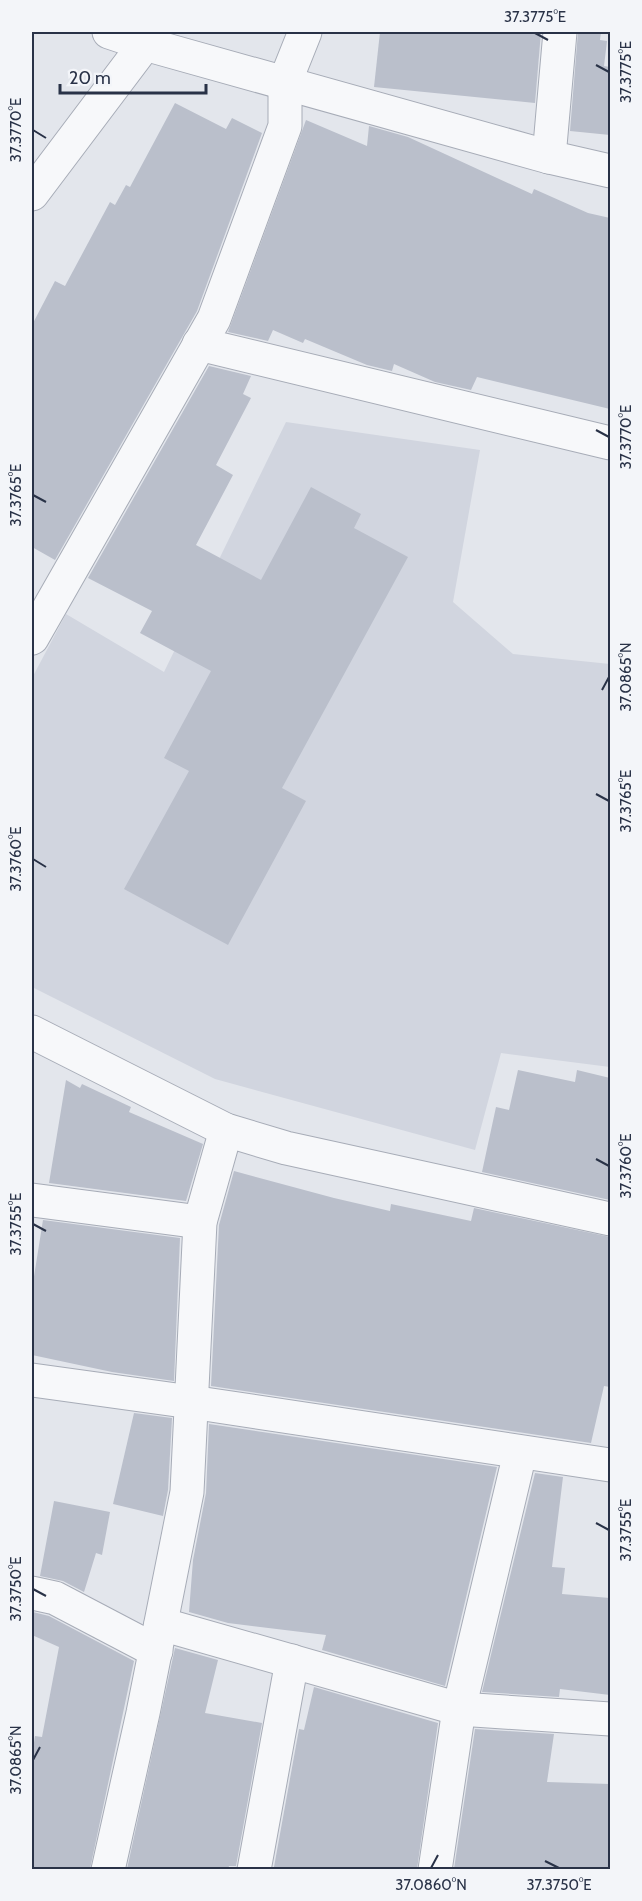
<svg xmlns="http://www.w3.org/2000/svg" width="642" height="1901" font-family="Cabin,sans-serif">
<rect width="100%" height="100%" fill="#e3e6ec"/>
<polygon fill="#d1d5df" points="286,422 480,450 453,602 513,654 610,664 610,1067 501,1053 475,1150 215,1079 32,987 32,678 66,614 164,672"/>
<g fill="#babfcb">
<polygon points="380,32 541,32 535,103 374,87"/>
<polygon points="578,32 601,32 600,40 607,41 604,66 610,67 610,135 570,131"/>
<polygon points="175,103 226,129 232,118 262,133 197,311 55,560 32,547 32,325 55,281 65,286 110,202 115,205 126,185 130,187"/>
<polygon points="306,120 367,146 369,126 408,137 532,194 534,189 588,213 610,218 610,409 477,377 471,390 435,382 394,364 392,371 367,365 305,339 303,343 273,330 268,341 228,332"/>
<polygon points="209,366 251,376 243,394 251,398 216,465 233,475 196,545 261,580 311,487 361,514 354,528 408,557 282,788 306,801 228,945 124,889 189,771 164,758 211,671 140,633 152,611 88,578"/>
<polygon points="518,1070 575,1082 577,1070 610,1078 610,1200 482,1172 496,1107 509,1110"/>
<polygon points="66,1080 80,1088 82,1084 131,1107 129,1112 203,1144 186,1201 49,1183"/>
<polygon points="234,1171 334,1198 390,1211 391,1204 471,1221 474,1208 610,1237 610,1387 604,1386 591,1443 211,1386 219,1225"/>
<polygon points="43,1220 180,1238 174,1381 112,1372 32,1355 32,1289"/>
<polygon points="134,1413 172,1418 168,1490 163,1516 113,1504"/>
<polygon points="209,1424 497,1467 445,1686 322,1650 326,1635 228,1623 189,1612 193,1560 206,1493"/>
<polygon points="535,1473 563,1477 552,1567 565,1568 562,1594 610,1598 610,1695 560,1689 559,1697 482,1692"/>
<polygon points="54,1501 110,1512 102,1555 96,1553 84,1592 63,1581 40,1576"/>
<polygon points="33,1612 49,1616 134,1661 90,1869 32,1869 32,1756 35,1736 42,1737 59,1647 32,1635"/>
<polygon points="175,1648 218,1660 205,1713 262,1723 236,1866 229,1866 228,1869 127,1869"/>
<polygon points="314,1687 438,1723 417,1869 274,1867 299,1729 304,1730"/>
<polygon points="475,1729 554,1734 547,1782 610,1784 610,1869 454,1869"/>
</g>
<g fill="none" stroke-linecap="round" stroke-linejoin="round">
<defs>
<g id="minor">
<polyline points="109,32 145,44 549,157 610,171"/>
<polyline points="549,157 560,32"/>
<polyline points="32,194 145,44"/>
<polyline points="199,344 610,443"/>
<polyline points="32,638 214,319 285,126 285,82 305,32"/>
<polyline points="32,1032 226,1130 286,1148 610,1219"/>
<polyline points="32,1200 200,1222"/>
<polyline points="32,1380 191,1402 610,1465"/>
<polyline points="32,1593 55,1598 156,1651"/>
<polyline points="161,1624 459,1709 610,1719"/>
<polyline points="108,1870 143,1713 187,1492 200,1222 226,1130"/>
<polyline points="254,1870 292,1661"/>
<polyline points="435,1870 459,1709 520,1453"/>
</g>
</defs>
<use href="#minor" stroke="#a7acb7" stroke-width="35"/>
<use href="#minor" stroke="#f7f8fa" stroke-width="33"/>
</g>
<path fill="none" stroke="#293247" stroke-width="2" d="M535,33L548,40M596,65L609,72M33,130L46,138M596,430L609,437M33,495L46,502M602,690L609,677M596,794L609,801M33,859L46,867M596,1159L609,1166M33,1224L46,1231M596,1523L609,1530M33,1589L46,1596M33,1760L40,1747M545,1861L559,1868M431,1868L438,1855"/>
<rect width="642" height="1901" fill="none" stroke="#f3f5f9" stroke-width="66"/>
<path d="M60 84v9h146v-9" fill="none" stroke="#293247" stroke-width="3"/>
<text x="69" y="84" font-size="18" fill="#293247" stroke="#f3f5f9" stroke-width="4.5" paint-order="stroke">20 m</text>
<rect x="33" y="33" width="576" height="1835" fill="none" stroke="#293247" stroke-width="2"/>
<g font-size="15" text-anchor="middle" fill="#293247">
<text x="535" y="22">37.3775°E</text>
<text transform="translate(626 72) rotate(-90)" y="5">37.3775°E</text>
<text transform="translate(16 130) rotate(-90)" y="5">37.3770°E</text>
<text transform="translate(626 437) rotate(-90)" y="5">37.3770°E</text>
<text transform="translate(16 495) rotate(-90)" y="5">37.3765°E</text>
<text transform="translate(626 677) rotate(-90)" y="5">37.0865°N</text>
<text transform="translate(626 801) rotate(-90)" y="5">37.3765°E</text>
<text transform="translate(16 859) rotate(-90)" y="5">37.3760°E</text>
<text transform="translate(626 1166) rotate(-90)" y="5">37.3760°E</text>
<text transform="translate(16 1224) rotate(-90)" y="5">37.3755°E</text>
<text transform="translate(626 1530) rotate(-90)" y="5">37.3755°E</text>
<text transform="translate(16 1589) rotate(-90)" y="5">37.3750°E</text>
<text transform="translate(16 1760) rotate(-90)" y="5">37.0865°N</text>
<text x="431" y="1890">37.0860°N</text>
<text x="559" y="1890">37.3750°E</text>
</g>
</svg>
